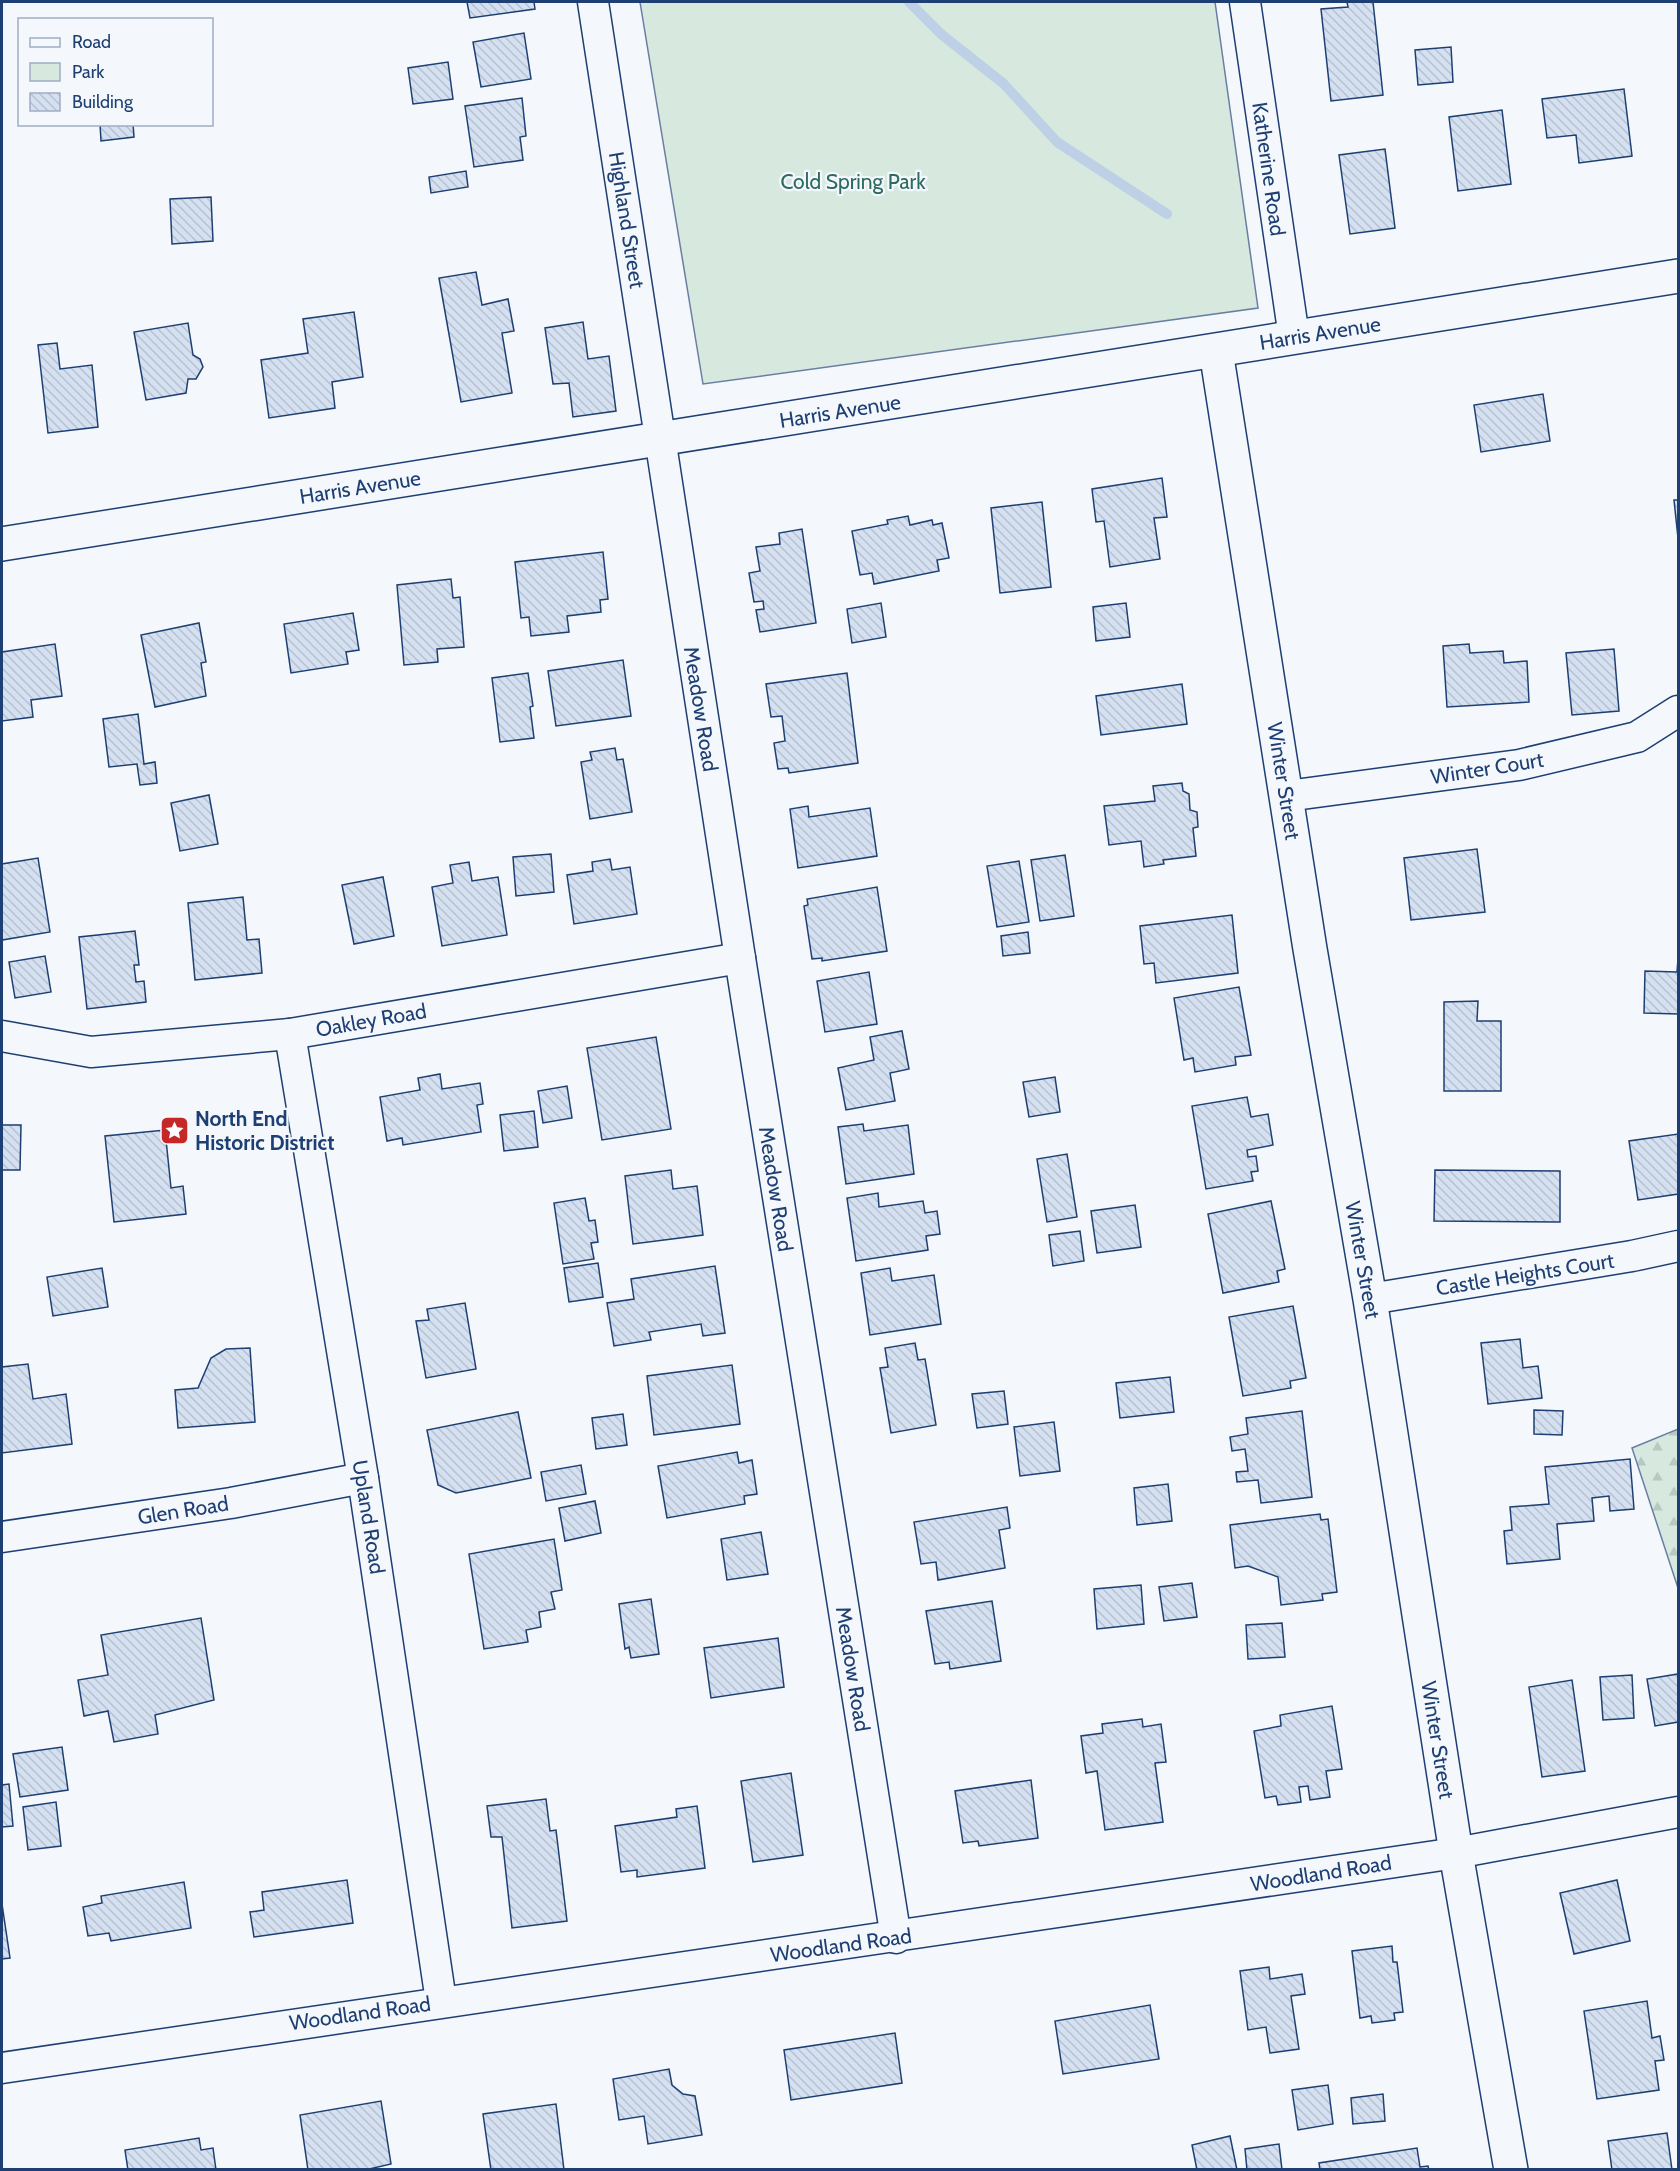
<svg xmlns="http://www.w3.org/2000/svg" width="1680" height="2171" font-family="Cabin,sans-serif">
<defs>
<pattern id="forest-firs" width="22" height="20" patternUnits="userSpaceOnUse" patternTransform="scale(1.5)"><rect width="22" height="20" fill="#d7e8df"/><path d="M5 1l3.5 6h-7zM16 11l3.5 6h-7z" fill="#b8c8c3"/></pattern>
<pattern id="building-back-hatch" width="6" height="6" patternUnits="userSpaceOnUse" patternTransform="scale(1.5)"><rect width="6" height="6" fill="#d5e0f0"/><path d="M-1 5l2 2M0 0l6 6M5-1l2 2" fill="none" stroke="#b6c1d1"/></pattern>
</defs>
<rect width="100%" height="100%" fill="#f4f7fb"/>
<polygon fill="url(#forest-firs)" stroke="#687fa3" stroke-width="1.5" points="1678,1429 1678,1588 1632,1448"/>
<polygon fill="#d7e8df" stroke="#687fa3" stroke-width="1.5" points="640,2 1215,2 1258,308 703,384"/>
<g fill="none" stroke-linecap="round" stroke-linejoin="round">
<polyline stroke="#bed0e5" stroke-width="10" points="909,2 941,34 1004,84 1057,142 1167,214"/>
</g>
<g fill="url(#building-back-hatch)" stroke="#1d3f73" stroke-width="1.5">
<polygon points="467,2 534,2 535,9 470,18"/>
<polygon points="1347,2 1373,2 1383,95 1331,101 1321,9 1348,7"/>
<polygon points="524,33 531,79 481,87 473,42"/>
<polygon points="1451,47 1453,82 1418,85 1415,50"/>
<polygon points="448,62 453,99 413,104 408,68"/>
<polygon points="1624,89 1632,156 1579,163 1576,135 1547,138 1542,99"/>
<polygon points="522,98 526,136 520,137 523,160 474,167 465,106"/>
<polygon points="1502,110 1511,184 1458,191 1449,117"/>
<polygon points="100,124 133,124 134,137 101,141"/>
<polygon points="1385,149 1395,228 1350,234 1339,155"/>
<polygon points="466,171 468,187 431,193 429,177"/>
<polygon points="211,197 213,241 172,244 170,199"/>
<polygon points="476,272 482,305 508,299 514,331 502,333 512,393 461,402 439,278"/>
<polygon points="354,312 363,377 332,382 335,408 269,418 261,360 308,353 303,319"/>
<polygon points="583,322 588,359 609,356 616,411 573,417 569,383 553,384 545,328"/>
<polygon points="188,323 193,355 200,359 203,367 196,379 188,379 186,393 146,400 134,332"/>
<polygon points="57,343 60,369 92,365 98,427 48,433 38,345"/>
<polygon points="1543,394 1550,441 1481,452 1474,405"/>
<polygon points="1162,478 1167,517 1154,518 1160,559 1110,567 1104,521 1096,522 1092,489"/>
<polygon points="1674,500 1678,500 1678,538"/>
<polygon points="1042,502 1051,587 1000,593 991,508"/>
<polygon points="908,516 910,525 932,520 933,525 942,523 949,558 937,560 939,571 874,584 872,573 860,575 852,531 888,524 887,520"/>
<polygon points="802,529 816,623 760,632 756,610 764,609 763,601 754,602 749,573 760,571 756,547 780,544 779,533"/>
<polygon points="603,552 608,599 600,600 601,612 567,616 569,632 531,636 529,617 521,618 515,562"/>
<polygon points="451,579 453,598 460,597 464,647 437,649 438,662 404,665 397,585"/>
<polygon points="881,603 886,637 852,643 847,609"/>
<polygon points="1126,603 1130,637 1096,641 1093,607"/>
<polygon points="353,613 359,650 346,652 348,664 291,673 284,624"/>
<polygon points="199,623 206,662 201,663 206,696 155,707 141,635"/>
<polygon points="55,644 62,696 31,700 33,717 2,721 2,652"/>
<polygon points="1469,644 1470,653 1503,651 1504,663 1527,661 1529,702 1447,707 1443,646"/>
<polygon points="1614,649 1619,711 1572,715 1566,653"/>
<polygon points="623,660 631,716 556,726 548,671"/>
<polygon points="528,673 533,706 530,707 534,738 500,742 492,678"/>
<polygon points="847,673 858,763 789,773 788,768 778,769 774,743 785,741 782,716 771,717 766,684"/>
<polygon points="1182,684 1187,724 1101,735 1096,696"/>
<polygon points="138,714 144,764 155,762 157,783 140,785 137,764 109,767 103,719"/>
<polygon points="615,748 617,760 623,759 632,812 590,819 581,762 592,760 590,752"/>
<polygon points="1182,783 1183,791 1189,794 1190,810 1197,812 1198,827 1193,828 1196,856 1163,860 1164,864 1144,867 1141,841 1109,845 1104,806 1155,801 1153,786"/>
<polygon points="209,795 218,844 180,851 171,803"/>
<polygon points="808,806 809,817 870,808 877,856 798,868 790,809"/>
<polygon points="1477,849 1485,912 1411,920 1404,858"/>
<polygon points="551,854 554,892 516,896 513,857"/>
<polygon points="1065,855 1074,916 1040,921 1031,860"/>
<polygon points="38,858 50,932 2,940 2,864"/>
<polygon points="610,859 612,870 630,867 637,914 574,924 567,875 593,871 592,862"/>
<polygon points="1019,861 1029,922 997,927 987,866"/>
<polygon points="469,862 472,881 498,877 507,935 442,946 432,887 453,883 450,865"/>
<polygon points="383,877 394,936 354,944 342,885"/>
<polygon points="877,887 887,951 822,961 822,958 812,959 804,906 808,905 807,899"/>
<polygon points="243,897 247,940 259,939 262,973 195,980 188,903"/>
<polygon points="1232,915 1238,973 1156,983 1154,963 1144,964 1140,926"/>
<polygon points="135,931 139,965 134,965 136,982 144,981 146,1002 87,1009 79,937"/>
<polygon points="1028,932 1030,953 1003,956 1001,936"/>
<polygon points="45,956 51,992 15,998 9,962"/>
<polygon points="1678,959 1678,1014 1644,1013 1645,971 1677,972"/>
<polygon points="869,972 877,1024 825,1032 817,981"/>
<polygon points="1239,987 1251,1055 1235,1057 1236,1065 1195,1072 1193,1058 1184,1060 1174,998"/>
<polygon points="1478,1001 1477,1021 1501,1021 1501,1091 1444,1091 1444,1002"/>
<polygon points="902,1031 909,1069 890,1073 895,1101 846,1110 838,1068 874,1060 870,1037"/>
<polygon points="656,1037 671,1129 602,1140 587,1048"/>
<polygon points="440,1074 442,1089 480,1083 483,1104 477,1105 481,1132 403,1145 402,1138 387,1141 380,1097 420,1090 418,1078"/>
<polygon points="1055,1077 1060,1112 1029,1117 1023,1082"/>
<polygon points="567,1086 572,1118 543,1123 538,1091"/>
<polygon points="1247,1097 1251,1117 1268,1114 1273,1145 1247,1150 1248,1157 1256,1156 1258,1171 1251,1172 1253,1181 1206,1189 1192,1106"/>
<polygon points="534,1111 538,1147 504,1151 500,1115"/>
<polygon points="863,1124 864,1131 908,1125 914,1174 846,1184 838,1127"/>
<polygon points="2,1125 21,1125 20,1170 2,1170"/>
<polygon points="165,1130 171,1188 183,1186 186,1214 114,1222 105,1136"/>
<polygon points="1678,1134 1678,1194 1638,1200 1629,1141"/>
<polygon points="1067,1154 1077,1217 1047,1222 1037,1159"/>
<polygon points="671,1170 673,1189 697,1186 703,1235 633,1244 625,1176"/>
<polygon points="1435,1170 1560,1171 1560,1222 1434,1221"/>
<polygon points="878,1193 879,1207 923,1201 925,1213 937,1211 940,1234 926,1236 928,1250 856,1261 847,1198"/>
<polygon points="585,1198 589,1221 595,1220 598,1242 591,1243 594,1259 563,1264 554,1203"/>
<polygon points="1271,1201 1285,1269 1277,1271 1279,1282 1223,1293 1208,1214"/>
<polygon points="1135,1205 1141,1247 1097,1253 1091,1211"/>
<polygon points="1080,1231 1084,1261 1053,1266 1049,1235"/>
<polygon points="598,1263 603,1297 569,1302 564,1268"/>
<polygon points="715,1266 725,1333 703,1336 701,1324 649,1332 651,1340 614,1346 607,1303 634,1299 631,1279"/>
<polygon points="102,1268 108,1307 53,1316 47,1277"/>
<polygon points="890,1268 892,1281 934,1275 941,1324 870,1335 861,1273"/>
<polygon points="465,1303 476,1369 426,1378 416,1321 429,1320 427,1309"/>
<polygon points="1293,1306 1306,1378 1290,1381 1291,1388 1243,1396 1229,1317"/>
<polygon points="1520,1339 1523,1368 1538,1366 1542,1398 1488,1404 1481,1343"/>
<polygon points="915,1343 918,1360 925,1359 936,1425 891,1433 880,1368 888,1367 885,1348"/>
<polygon points="250,1348 255,1422 178,1428 175,1390 198,1388 211,1358 226,1349"/>
<polygon points="28,1364 33,1399 66,1394 72,1444 2,1453 2,1367"/>
<polygon points="732,1365 740,1424 654,1435 647,1376"/>
<polygon points="1170,1377 1174,1412 1120,1418 1116,1383"/>
<polygon points="1004,1391 1008,1424 977,1428 972,1394"/>
<polygon points="1534,1410 1563,1411 1562,1435 1534,1434"/>
<polygon points="1302,1411 1312,1497 1261,1503 1258,1480 1237,1482 1236,1472 1248,1471 1245,1449 1232,1451 1230,1437 1248,1434 1246,1418"/>
<polygon points="518,1412 531,1478 456,1493 438,1485 427,1430"/>
<polygon points="623,1414 627,1445 596,1449 592,1418"/>
<polygon points="1054,1422 1060,1471 1020,1476 1014,1427"/>
<polygon points="737,1452 739,1463 752,1460 757,1494 744,1496 745,1504 667,1518 658,1466"/>
<polygon points="1630,1459 1634,1509 1610,1511 1609,1496 1592,1498 1594,1521 1557,1524 1560,1559 1507,1564 1504,1531 1512,1530 1510,1507 1549,1504 1545,1467"/>
<polygon points="581,1465 586,1494 546,1501 541,1472"/>
<polygon points="1168,1484 1172,1521 1137,1525 1134,1488"/>
<polygon points="595,1501 601,1533 565,1541 559,1508"/>
<polygon points="1007,1507 1010,1528 999,1530 1005,1568 938,1580 936,1562 921,1564 914,1522"/>
<polygon points="1320,1514 1321,1520 1328,1519 1337,1592 1322,1594 1323,1600 1281,1605 1278,1577 1248,1566 1235,1568 1230,1525"/>
<polygon points="761,1532 768,1574 727,1580 721,1539"/>
<polygon points="554,1539 562,1590 551,1592 555,1609 539,1612 541,1627 526,1630 528,1642 484,1649 469,1554"/>
<polygon points="1192,1583 1197,1617 1164,1621 1159,1587"/>
<polygon points="1141,1585 1144,1624 1097,1629 1094,1589"/>
<polygon points="651,1599 659,1654 631,1658 629,1647 625,1649 619,1604"/>
<polygon points="992,1601 1001,1661 950,1669 949,1662 935,1664 926,1611"/>
<polygon points="201,1618 214,1700 155,1715 158,1734 114,1742 108,1711 84,1716 78,1680 108,1675 101,1635"/>
<polygon points="1282,1623 1285,1657 1248,1659 1246,1625"/>
<polygon points="778,1638 784,1687 711,1698 704,1648"/>
<polygon points="1678,1674 1678,1722 1655,1726 1647,1679"/>
<polygon points="1632,1675 1634,1718 1603,1720 1600,1677"/>
<polygon points="1572,1680 1585,1771 1542,1777 1529,1687"/>
<polygon points="1332,1706 1342,1769 1326,1771 1330,1797 1310,1800 1308,1786 1299,1787 1301,1802 1278,1805 1276,1796 1265,1798 1254,1731 1281,1726 1280,1715"/>
<polygon points="1142,1719 1143,1727 1161,1724 1166,1762 1155,1763 1163,1822 1105,1830 1097,1771 1086,1773 1081,1736 1103,1733 1102,1724"/>
<polygon points="62,1747 68,1790 20,1797 13,1754"/>
<polygon points="791,1773 803,1855 753,1862 741,1781"/>
<polygon points="1031,1780 1038,1838 979,1846 978,1841 963,1843 955,1791"/>
<polygon points="9,1784 13,1826 2,1827 2,1785"/>
<polygon points="546,1799 550,1831 556,1830 567,1921 512,1928 502,1837 491,1837 487,1806"/>
<polygon points="56,1802 61,1846 28,1850 23,1807"/>
<polygon points="697,1806 705,1868 637,1877 637,1870 621,1872 615,1826 677,1817 676,1809"/>
<polygon points="347,1880 353,1923 254,1937 250,1912 264,1910 262,1892"/>
<polygon points="1617,1880 1630,1941 1574,1954 1560,1893"/>
<polygon points="184,1882 191,1928 111,1941 109,1933 88,1936 83,1907 102,1903 101,1896"/>
<polygon points="2,1904 10,1958 2,1959"/>
<polygon points="1392,1946 1393,1962 1397,1962 1403,2012 1394,2013 1395,2020 1372,2023 1371,2016 1360,2018 1352,1951"/>
<polygon points="1269,1967 1270,1979 1302,1974 1305,1994 1291,1996 1299,2049 1270,2053 1266,2027 1248,2030 1240,1971"/>
<polygon points="1647,2001 1652,2038 1660,2036 1664,2060 1655,2061 1659,2090 1597,2099 1584,2011"/>
<polygon points="1150,2005 1159,2059 1063,2074 1055,2021"/>
<polygon points="895,2033 902,2083 791,2100 784,2050"/>
<polygon points="669,2069 672,2085 683,2094 695,2096 702,2135 648,2144 644,2116 619,2120 613,2079"/>
<polygon points="1328,2085 1333,2124 1298,2130 1292,2090"/>
<polygon points="1383,2094 1385,2121 1353,2124 1351,2098"/>
<polygon points="381,2101 391,2164 365,2170 308,2170 300,2115"/>
<polygon points="556,2104 564,2170 491,2170 483,2114"/>
<polygon points="1667,2133 1672,2170 1612,2170 1608,2141"/>
<polygon points="1230,2136 1237,2170 1197,2170 1192,2145"/>
<polygon points="199,2138 201,2150 213,2148 216,2170 128,2170 125,2150"/>
<polygon points="1279,2144 1282,2170 1247,2170 1245,2149"/>
<polygon points="1417,2148 1420,2167 1428,2166 1429,2170 1320,2170 1319,2163"/>
</g>
<g fill="none" stroke-linecap="round" stroke-linejoin="round">
<defs>
<g id="street">
<polyline points="593,2 740,958 896,1938"/>
<polyline points="1245,2 1294,337"/>
<polyline points="1287,796 1519,765 1637,737 1678,711"/>
<polyline points="290,1034 363,1478 441,2001"/>
<polyline points="2,1036 91,1052 290,1034 740,958"/>
<polyline points="1370,1299 1632,1256 1678,1246"/>
<polyline points="2,1537 231,1503 363,1478"/>
<polyline points="2,2068 1456,1853 1678,1812"/>
</g>
<g id="secondary">
<polyline points="1216,351 1310,949 1370,1299 1456,1853 1511,2170"/>
<polyline points="2,544 1678,276"/>
</g>
</defs>
<use href="#street" stroke="#1d3f73" stroke-width="33"/>
<use href="#secondary" stroke="#1d3f73" stroke-width="36"/>
<use href="#street" stroke="#f4f7fb" stroke-width="30"/>
<use href="#secondary" stroke="#f4f7fb" stroke-width="33"/>
</g>
<defs>
<symbol id="sight-square" viewBox="-11 -11 22 22"><rect x="-9" y="-9" width="18" height="18" rx="4" fill="#c62828" stroke="#f4f7fb"/><path d="M0-6L1.8-2.2L6-1.7L2.9 1.2L3.7 5.4L0 3.3L-3.7 5.4L-2.9 1.2L-6-1.7L-1.8-2.2Z" fill="#fff"/></symbol>
</defs>
<g fill-rule="evenodd">
<use href="#sight-square" x="158" y="1114" width="33" height="33"/>
</g>
<g text-anchor="middle" dominant-baseline="central" stroke-width="4.5" stroke-linejoin="round" paint-order="stroke">
<g font-size="21" fill="#1d3f73" stroke="#f4f7fb">
<text transform="translate(1269 169) rotate(82)">Katherine Road</text>
<text transform="translate(627 220) rotate(81)">Highland Street</text>
<text transform="translate(1320 333) rotate(-9)">Harris Avenue</text>
<text transform="translate(840 411) rotate(-9)">Harris Avenue</text>
<text transform="translate(360 487) rotate(-9)">Harris Avenue</text>
<text transform="translate(701 709) rotate(81)">Meadow Road</text>
<text transform="translate(1487 768) rotate(-9)">Winter Court</text>
<text transform="translate(1284 781) rotate(81)">Winter Street</text>
<text transform="translate(371 1020) rotate(-10)">Oakley Road</text>
<text transform="translate(776 1189) rotate(81)">Meadow Road</text>
<text transform="translate(1363 1260) rotate(80)">Winter Street</text>
<text transform="translate(1525 1274) rotate(-9)">Castle Heights Court</text>
<text transform="translate(183 1510) rotate(-9)">Glen Road</text>
<text transform="translate(369 1517) rotate(81)">Upland Road</text>
<text transform="translate(853 1669) rotate(81)">Meadow Road</text>
<text transform="translate(1438 1740) rotate(81)">Winter Street</text>
<text transform="translate(1321 1873) rotate(-9)">Woodland Road</text>
<text transform="translate(841 1945) rotate(-8)">Woodland Road</text>
<text transform="translate(360 2013) rotate(-8)">Woodland Road</text>
</g>
<g font-size="21" fill="#2c6c60" stroke="#f4f7fb">
<text x="853" y="181">Cold Spring Park</text>
</g>
<g font-size="21" font-weight="bold" fill="#1d3f73" stroke="#f4f7fb" text-anchor="start">
<text x="195" y="1118">North End<tspan x="195" dy="24">Historic District</tspan></text>
</g>
</g>
<rect width="1680" height="2171" fill="none" stroke="#1d3f73" stroke-width="6"/>
<rect x="18" y="18" width="195" height="108" fill="#f4f7fb" stroke="#9eadc5" stroke-width="1.5"/>
<rect x="30" y="38" width="30" height="9" fill="#f4f7fb" stroke="#9eadc5" stroke-width="1.5"/>
<text x="72" y="48" font-size="18" fill="#1d3f73">Road</text>
<rect x="30" y="63" width="30" height="18" fill="#d7e8df" stroke="#9eadc5" stroke-width="1.5"/>
<text x="72" y="78" font-size="18" fill="#1d3f73">Park</text>
<rect x="30" y="93" width="30" height="18" fill="url(#building-back-hatch)" stroke="#9eadc5" stroke-width="1.5"/>
<text x="72" y="108" font-size="18" fill="#1d3f73">Building</text>
</svg>
